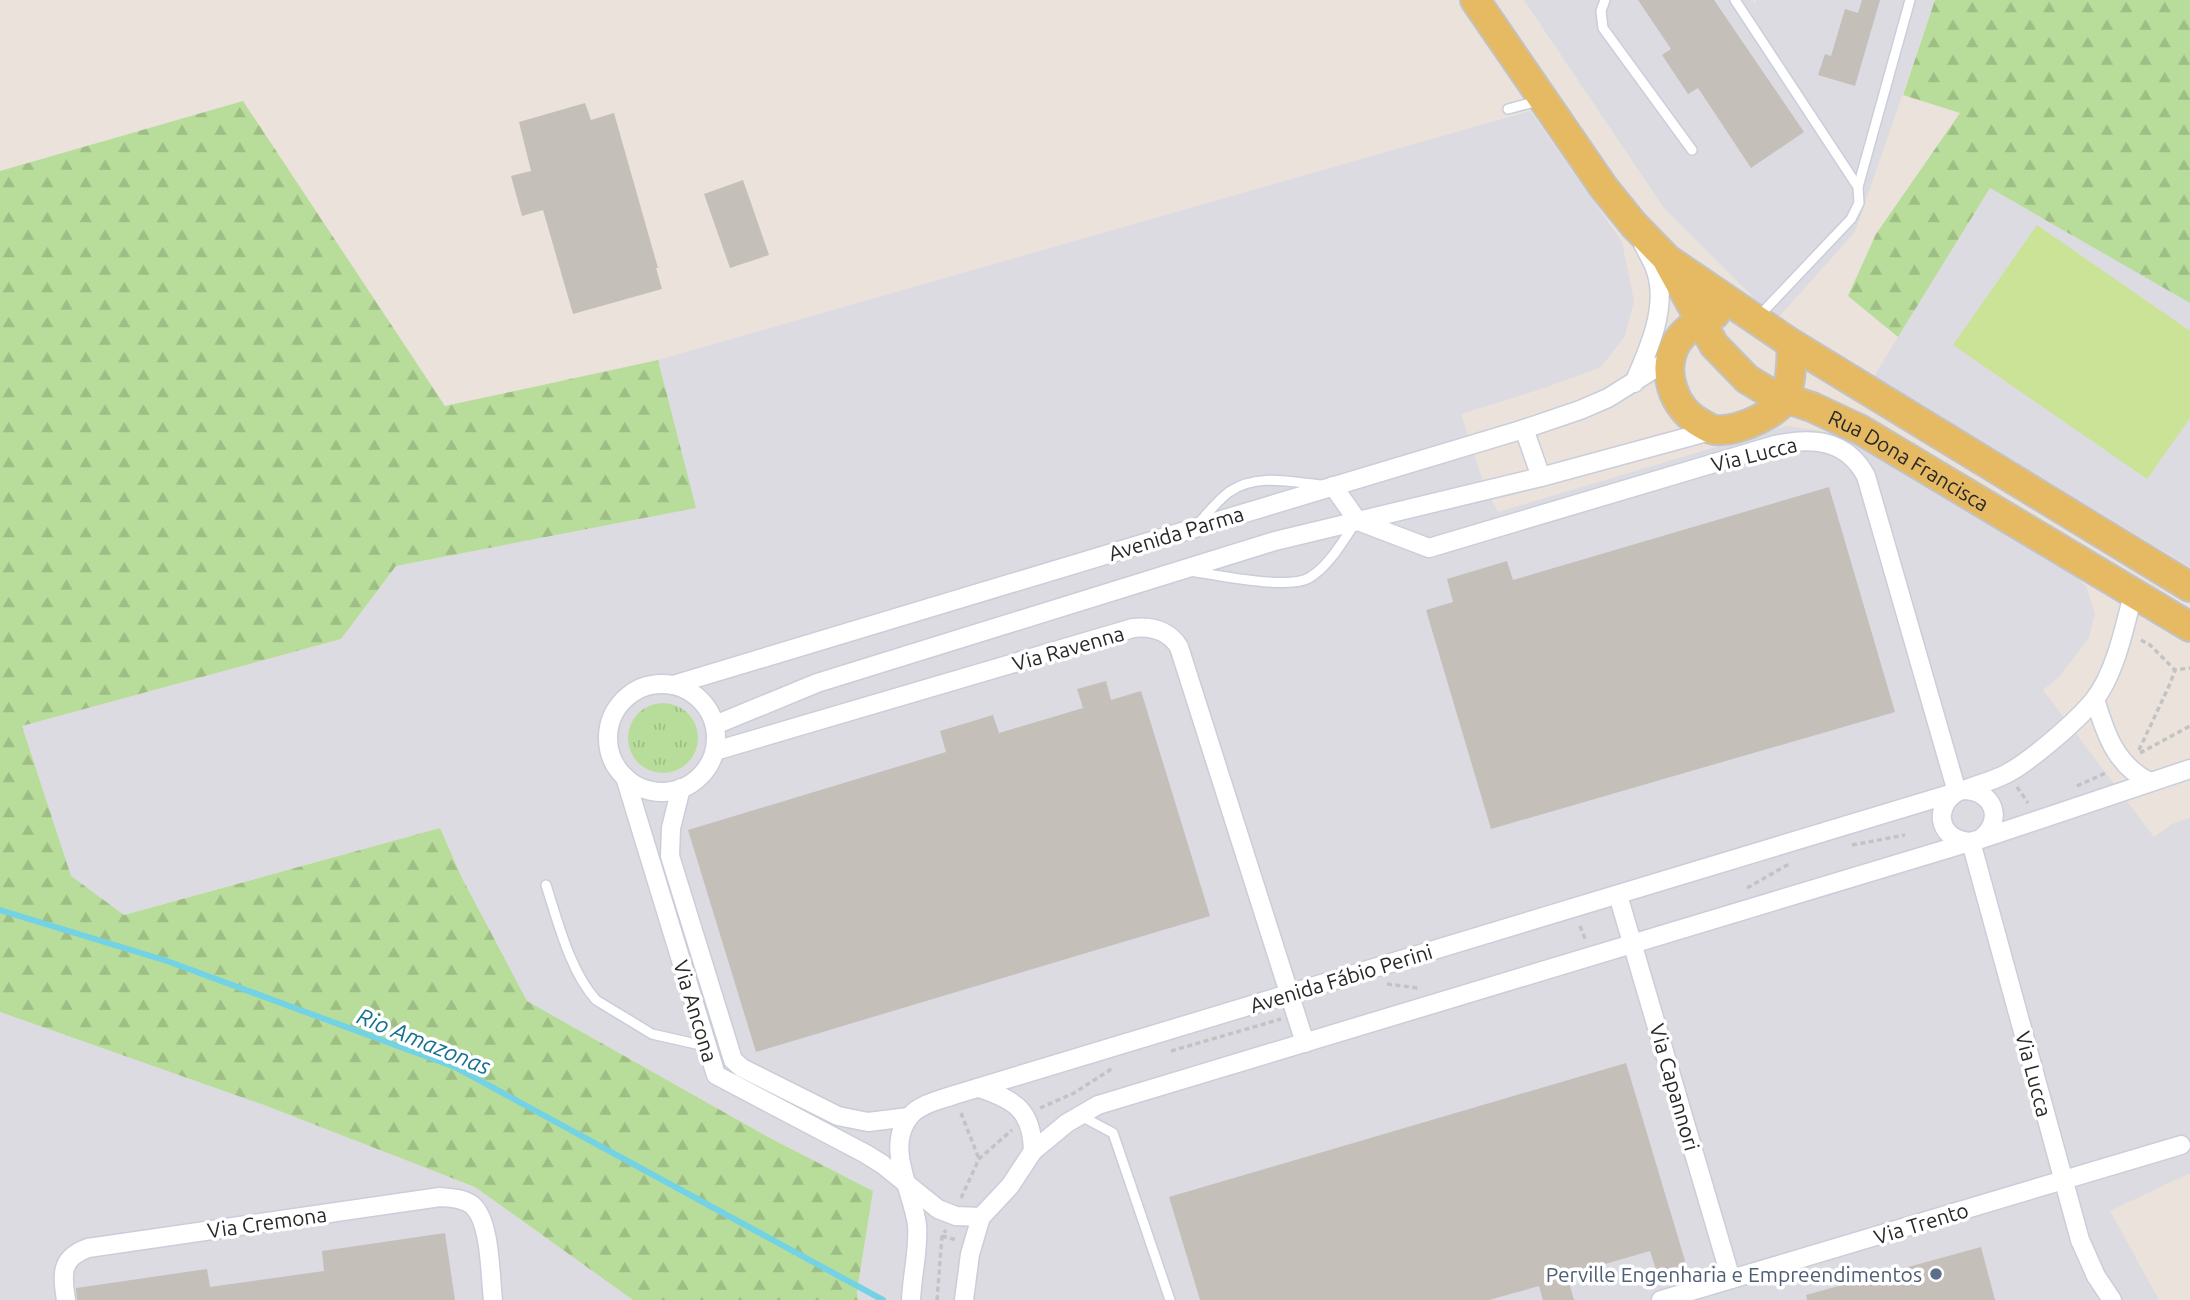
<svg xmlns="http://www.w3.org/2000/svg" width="2190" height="1300" font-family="Ubuntu,sans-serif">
<defs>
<pattern id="grass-tufts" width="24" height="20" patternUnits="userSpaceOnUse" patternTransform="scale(1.75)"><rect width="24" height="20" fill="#b8dd9a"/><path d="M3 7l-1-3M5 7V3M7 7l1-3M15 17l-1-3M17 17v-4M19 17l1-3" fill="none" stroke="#9ebe85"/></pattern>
<pattern id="forest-firs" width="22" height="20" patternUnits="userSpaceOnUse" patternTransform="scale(1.75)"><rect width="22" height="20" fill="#b8dd9a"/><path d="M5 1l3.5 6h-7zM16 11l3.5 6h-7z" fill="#9ebe85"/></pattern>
</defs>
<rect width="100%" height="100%" fill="#eae2db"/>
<g fill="#dcdbe2">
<polygon points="1524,0 1753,0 1755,3 1756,0 1935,0 1855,232 1776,320 1664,208"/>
<polygon points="1530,111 1622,242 1634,301 1625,336 1601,367 1544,388 1461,414 1486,491 1498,512 1786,426 1849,435 2068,568 2086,586 2095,613 2089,638 2059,677 2043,690 2154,837 2172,824 2190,818 2190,1173 2110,1211 2159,1300 858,1300 857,1291 873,1191 768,1137 527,1001 462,878 440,828 123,915 71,877 22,726 341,639 396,566 695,508 658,360"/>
<polygon points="1990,188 2190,302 2190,567 1874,376"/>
<polygon points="0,1012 264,1105 475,1187 633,1300 0,1300"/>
</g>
<circle fill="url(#grass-tufts)" cx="663" cy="738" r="35"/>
<g fill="url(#forest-firs)">
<polygon points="1935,0 2190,0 2190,303 1990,188 1898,337 1848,296 1876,234 1960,113 1903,95"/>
<polygon points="243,101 445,406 658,360 696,508 396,566 341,639 22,726 71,876 124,915 440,828 462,878 527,1001 768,1137 873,1191 857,1291 858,1300 633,1300 475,1187 264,1105 0,1012 0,171"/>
</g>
<polygon fill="#cbe397" points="2037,225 2190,331 2190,418 2147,479 1953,345"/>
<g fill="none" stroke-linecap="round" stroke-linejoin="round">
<polyline stroke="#74d2e5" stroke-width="6" points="0,910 167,961 455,1067 883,1300"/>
</g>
<g fill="#c5bfba">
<polygon points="1638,0 1714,0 1804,132 1751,168 1698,88 1688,94 1662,55 1671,49"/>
<polygon points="1862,0 1880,0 1855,86 1818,75 1825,54 1831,56 1845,9 1858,13"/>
<polygon points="585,103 591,120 614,113 658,268 656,268 662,289 573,314 543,210 522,216 511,176 531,171 519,122"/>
<polygon points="743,180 769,255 730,268 704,194"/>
<polygon points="1829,487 1895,712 1491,829 1426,610 1453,602 1447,579 1507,561 1513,580"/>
<polygon points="1106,681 1111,700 1141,691 1210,916 756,1052 688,830 946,752 940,731 993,715 999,733 1083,708 1077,689"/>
<polygon points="1626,1063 1686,1264 1657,1273 1650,1251 1567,1275 1574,1300 1543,1300 1539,1286 1489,1300 1200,1300 1169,1197"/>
<polygon points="445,1233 455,1300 77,1300 76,1288 207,1269 210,1287 324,1271 322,1251"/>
<polygon points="1981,1247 1995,1300 1807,1300 1806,1295"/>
</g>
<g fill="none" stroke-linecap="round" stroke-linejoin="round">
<defs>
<g id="service">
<polyline points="1605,0 1601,11 1603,28 1692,150"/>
<polyline points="1735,0 1858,187 1859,203 1851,219 1759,316"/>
<polyline points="1508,109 1538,101"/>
<polyline points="1858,187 1910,0"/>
<path d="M1198,524C1207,514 1217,501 1229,492C1256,473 1291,482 1321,485"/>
<path d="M1190,571C1217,575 1288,590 1309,578C1329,566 1343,541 1355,523"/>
<path d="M546,885C558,922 570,971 596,1000L652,1034L705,1046"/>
<polyline points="1081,1116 1113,1133 1170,1300"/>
</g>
<g id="minor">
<path d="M1634,383C1649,349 1669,305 1655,268C1652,260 1647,252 1643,244"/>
<polyline points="1524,429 1541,477"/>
<polyline points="1333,486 1357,520"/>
<path d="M1358,521L1429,548L1775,445C1812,437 1846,439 1866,476L1957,792"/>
<circle cx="662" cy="738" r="54"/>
<polyline points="673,685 1524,429 1580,410 1608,398 1670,359"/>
<path d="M2095,699C2105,733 2116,766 2150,782"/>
<polyline points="715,725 817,683 1275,541 1541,477 1714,430"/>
<path d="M715,751L1133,628C1152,626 1169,631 1179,647L1305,1043"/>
<polyline points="625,777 716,1075 866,1154 882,1164 938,1209 956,1216 981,1217"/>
<polyline points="681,788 671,828 670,856 733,1060 742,1068 838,1116 868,1122 909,1117"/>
<path d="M1963,790C1978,785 1995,780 2008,773C2033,759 2077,721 2094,700C2115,674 2125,626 2133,594"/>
<path d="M1957,792C1931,809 1940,841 1971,842"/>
<polyline points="1981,839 2190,769"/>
<polyline points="1971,842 2080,1240 2096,1276 2112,1300"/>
<polyline points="1618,895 1731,1279"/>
<path d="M979,1088C1016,1100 1032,1111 1033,1151"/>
<path d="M66,1300C62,1274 60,1258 88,1248L440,1197C451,1198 463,1198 472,1205C491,1221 490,1276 493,1300"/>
<path d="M911,1300C912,1275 919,1249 917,1225C913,1191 884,1147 910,1116C920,1104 940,1100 954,1095L1963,790C1994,790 2005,821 1980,839L1098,1105L1067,1123L1033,1151L1010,1186L981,1217L970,1254L964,1300"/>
<polyline points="1661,1300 2181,1145"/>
</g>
<g id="primary">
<polyline points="1475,0 1604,188 1634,225 1667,259 1792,344 2190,587"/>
<path id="s1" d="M1668,262L1714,345L1747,379L1770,393L1812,407L1861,430L2190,627"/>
<path d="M1715,314C1700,321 1687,327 1677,342C1660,370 1673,409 1702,424C1706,426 1711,430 1716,430C1729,431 1746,426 1757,420C1767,415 1781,408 1785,397C1792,381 1791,361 1792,344"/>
</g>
</defs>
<use href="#service" stroke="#c9ced9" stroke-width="12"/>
<use href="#minor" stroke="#c9ced9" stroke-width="21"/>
<use href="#primary" stroke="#c3c3c3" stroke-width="32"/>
<g stroke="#c3c3c3" stroke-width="3.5" stroke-dasharray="5 3.5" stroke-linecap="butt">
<polyline points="2141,640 2150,645 2175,670 2190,668"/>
<polyline points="2139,750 2170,684 2175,670"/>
<polyline points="2140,753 2190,726"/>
<polyline points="2077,786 2108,772"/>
<polyline points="2017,787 2028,803"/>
<polyline points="1852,845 1905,835"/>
<polyline points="1747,888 1789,864"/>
<polyline points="1580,926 1586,941"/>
<polyline points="1387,984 1418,988"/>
<polyline points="1171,1051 1281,1019"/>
<polyline points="1040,1108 1074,1093 1113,1068"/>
<polyline points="961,1113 979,1159"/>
<polyline points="961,1198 979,1159 1012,1130"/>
<polyline points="942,1236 957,1240"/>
<polyline points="937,1300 942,1236 946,1230"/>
</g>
<use href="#service" stroke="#fff" stroke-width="9"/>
<use href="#minor" stroke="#fff" stroke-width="18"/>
<use href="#primary" stroke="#e6ba63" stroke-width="28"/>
</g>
<circle fill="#5c6f8a" stroke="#fff" stroke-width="2.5" cx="1936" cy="1274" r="7"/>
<g text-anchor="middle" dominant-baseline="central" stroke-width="7" stroke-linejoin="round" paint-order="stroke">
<g font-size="21" fill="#282828" stroke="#fff">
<text transform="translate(1754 454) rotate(-14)">Via Lucca</text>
<text stroke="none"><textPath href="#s1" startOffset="324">Rua Dona Francisca</textPath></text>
<text transform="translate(1176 533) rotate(-17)">Avenida Parma</text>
<text transform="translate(1068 648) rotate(-16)">Via Ravenna</text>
<text transform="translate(1341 978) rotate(-17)">Avenida Fábio Perini</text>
<text transform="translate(696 1011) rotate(73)">Via Ancona</text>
<text transform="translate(2034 1074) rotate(75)">Via Lucca</text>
<text transform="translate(1675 1087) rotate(74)">Via Capannori</text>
<text transform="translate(267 1222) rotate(-8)">Via Cremona</text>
<text transform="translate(1921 1223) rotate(-17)">Via Trento</text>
</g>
<g font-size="21" fill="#4e5e75" stroke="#fff" text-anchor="end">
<text x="1922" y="1274">Perville Engenharia e Empreendimentos</text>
</g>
<g font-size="23" font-style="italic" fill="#16718e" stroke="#fff">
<text transform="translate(424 1041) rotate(22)">Rio Amazonas</text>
</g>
</g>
</svg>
